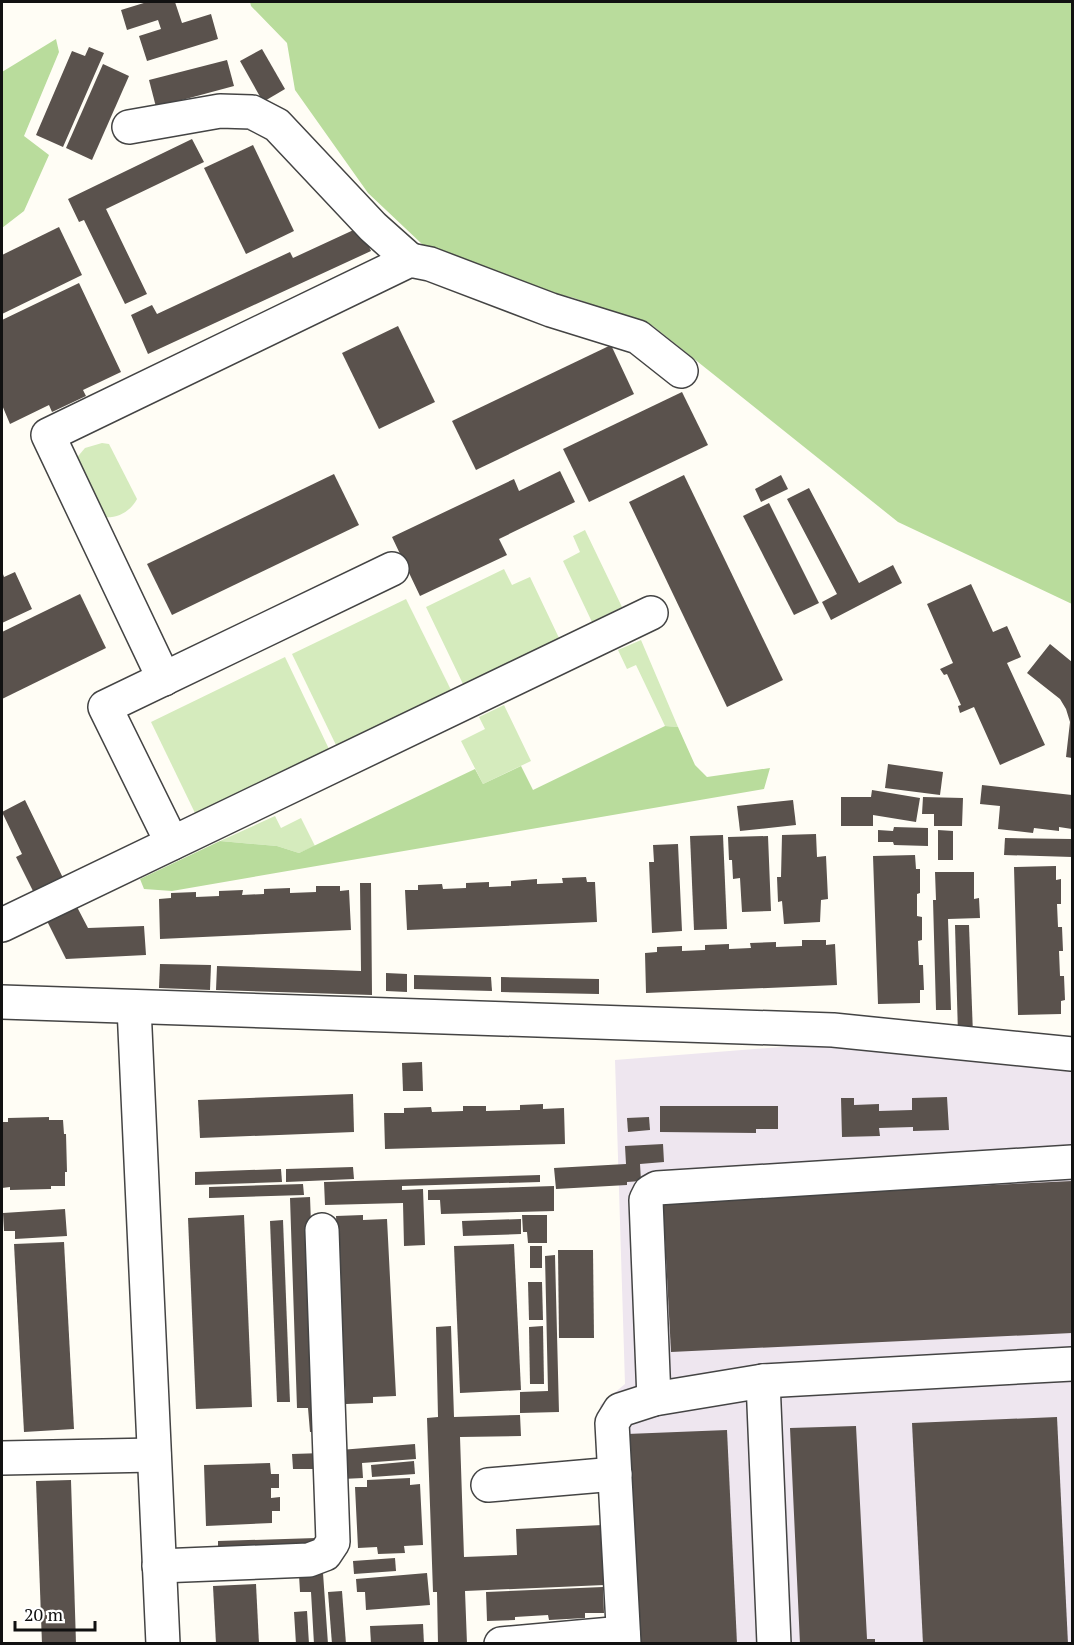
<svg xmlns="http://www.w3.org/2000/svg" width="1074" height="1645" font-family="'PT Serif',serif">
<rect width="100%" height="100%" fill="#fffdf5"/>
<polygon fill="#eee6ef" points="820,1044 1072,1064 1072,1643 617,1643 600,1405 625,1384 615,1060"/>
<g fill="#d5ebbd">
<path d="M102,443L109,444L137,499C130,512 117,519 102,517L74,461L85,448Z"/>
<polygon points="585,530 622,607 592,622 563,561 580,552 573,536"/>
<polygon points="504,569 512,585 530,577 559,638 463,684 426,607"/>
<polygon points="406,599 451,690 336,745 292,654"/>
<polygon points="641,640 678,727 665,726 636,665 627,669 618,650"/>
<polygon points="285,657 329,749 195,813 151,722"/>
<polygon points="504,705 531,761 483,784 461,741 485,729 479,717"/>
<polygon points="275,816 281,828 301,818 315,846 299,853 277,846 220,841"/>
</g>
<g fill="#b9dc9c">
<polygon points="250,2 1072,2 1072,604 898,522 653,326 574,298 485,276 423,245 368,193 295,90 287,43 251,6"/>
<polygon points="56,39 59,52 24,136 49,155 24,211 2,228 2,72"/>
<polygon points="665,726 678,727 695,765 707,777 770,768 764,789 172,891 144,889 140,879 220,841 277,846 299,853 475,769 483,784 521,766 533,790"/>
</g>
<g fill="#5a524d">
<polygon points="147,2 175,2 182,23 211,14 218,39 147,61 139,36 161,29 158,20 127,30 121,10"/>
<polygon points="89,47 104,53 63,147 36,135 72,51 85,56"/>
<polygon points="262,49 285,89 263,102 240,61"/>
<polygon points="227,60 234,86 156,107 149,80"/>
<polygon points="103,64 129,76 92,160 66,148"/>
<polygon points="192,139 204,162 106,209 147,294 125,304 84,220 79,222 68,199"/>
<polygon points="253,145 294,231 246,254 204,168"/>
<polygon points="59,227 82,275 2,314 2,255"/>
<polygon points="360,227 371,251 148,354 131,315 152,305 157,314 290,252 293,258"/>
<polygon points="79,283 121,372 83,390 86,396 52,412 49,405 10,424 2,405 2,320"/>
<polygon points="398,326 435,402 379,429 342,353"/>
<polygon points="611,345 634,394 476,470 452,421"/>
<polygon points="682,392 708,445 589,502 563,449"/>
<polygon points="560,471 575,502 499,539 507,555 420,596 392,537 514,479 519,491"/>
<polygon points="334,474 359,525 172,615 147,564"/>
<polygon points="684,475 783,680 727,707 629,502"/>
<polygon points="781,475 788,489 761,502 755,489"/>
<polygon points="809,488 859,583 893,565 902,583 831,620 822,602 837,594 787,499"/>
<polygon points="769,503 819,603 794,615 743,516"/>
<polygon points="2,571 4,577 15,572 32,609 2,623"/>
<polygon points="971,584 993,632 1007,626 1021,657 1007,663 1045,745 1000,765 974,707 960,713 958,706 961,705 947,674 944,675 940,669 953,663 927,604"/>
<polygon points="80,594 106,648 2,699 2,632"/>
<polygon points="1050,644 1072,662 1072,758 1066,757 1070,722 1066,709 1060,699 1027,673"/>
<polygon points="888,764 943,772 940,795 885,788"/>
<polygon points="982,785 1072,795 1072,829 1059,827 1059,831 1034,828 1033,833 998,829 1000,806 980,804"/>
<polygon points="872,790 920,798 916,822 873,815 873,826 841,826 841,797 871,797"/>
<polygon points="923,797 963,798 962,826 934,826 934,814 922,814"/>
<polygon points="25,800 63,878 34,893 16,857 22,854 2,812"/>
<polygon points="793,800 796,825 740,831 737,806"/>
<polygon points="894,827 928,828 928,846 894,845 893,842 878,842 878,830 893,831"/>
<polygon points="938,830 953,831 953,860 938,860"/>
<polygon points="816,834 817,857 826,856 828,899 821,900 820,922 784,924 782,901 778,902 777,877 781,877 782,835"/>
<polygon points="723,835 727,929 694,930 690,836"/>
<polygon points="768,836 771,911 742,912 740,878 733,879 732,860 729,860 728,837"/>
<polygon points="1005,838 1072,839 1072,857 1004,855"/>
<polygon points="678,844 682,931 652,933 649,862 654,862 653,845"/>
<polygon points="915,855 916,869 920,869 920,893 917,894 917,916 922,917 922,940 918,941 919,965 923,965 924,990 920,990 920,1003 878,1004 873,856"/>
<polygon points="1056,866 1056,880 1061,879 1061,904 1057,904 1058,927 1062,927 1063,951 1059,951 1060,976 1064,976 1065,1000 1061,1001 1061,1014 1018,1015 1014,867"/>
<polygon points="935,872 974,872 974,899 979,898 980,918 948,919 951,1010 936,1010 933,900 936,900"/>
<polygon points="586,877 587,882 595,882 597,922 407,930 405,890 418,890 418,885 442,884 443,889 466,888 466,883 489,882 489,887 511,886 511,881 537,879 537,884 563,883 562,878"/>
<polygon points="360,883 371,883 372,995 216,990 217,966 361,971"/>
<polygon points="316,886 340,886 340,891 349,890 351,930 160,939 159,899 171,898 171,893 196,892 196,897 219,896 219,891 243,890 242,895 264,894 264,889 290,888 290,893 316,892"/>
<polygon points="77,907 88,928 144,926 146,955 66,959 47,921"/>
<polygon points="955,925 969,925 973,1035 958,1035"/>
<polygon points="802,940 826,940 826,945 835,944 837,985 646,993 645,953 657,952 657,947 682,946 682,951 705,950 705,945 729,944 729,949 751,948 750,943 776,942 776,947 802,946"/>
<polygon points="160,964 211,965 210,990 159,988"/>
<polygon points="386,973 407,974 407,992 386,991"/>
<polygon points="414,975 491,977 492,991 414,989"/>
<polygon points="501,977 599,979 599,994 501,992"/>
<polygon points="422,1062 423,1091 403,1091 402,1063"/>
<polygon points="353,1094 354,1132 200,1138 198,1100"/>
<polygon points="947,1097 949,1130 913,1131 913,1127 879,1128 880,1136 842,1137 841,1098 854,1098 854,1105 879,1104 879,1111 912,1110 912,1098"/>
<polygon points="543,1104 543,1109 564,1108 565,1144 385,1149 384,1113 404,1113 404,1108 431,1107 432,1112 463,1111 463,1106 486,1106 486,1111 520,1110 520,1105"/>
<polygon points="660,1106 778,1106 778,1129 756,1129 756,1133 660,1132"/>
<polygon points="49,1117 49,1120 63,1120 64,1134 66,1134 67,1172 65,1172 65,1186 51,1186 51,1189 10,1190 10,1187 2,1188 2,1122 8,1122 8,1118"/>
<polygon points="649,1117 650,1130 628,1132 627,1118"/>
<polygon points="663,1144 664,1162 640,1164 641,1181 627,1182 627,1185 556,1189 554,1168 626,1164 625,1146"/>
<polygon points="353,1167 354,1179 286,1182 286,1169"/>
<polygon points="281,1169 282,1182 195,1185 195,1172"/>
<polygon points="540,1175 540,1182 402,1186 402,1190 423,1189 425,1245 404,1246 403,1203 325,1205 324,1182"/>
<polygon points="1072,1181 1072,1333 671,1352 663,1201"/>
<polygon points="303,1184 304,1195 209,1198 209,1187"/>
<polygon points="554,1186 554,1211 441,1214 440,1200 428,1200 428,1190"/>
<polygon points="310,1197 319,1432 310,1432 308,1408 297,1408 290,1198"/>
<polygon points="65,1209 67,1236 15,1239 15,1231 4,1231 3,1213"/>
<polygon points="244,1215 252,1407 196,1409 188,1218"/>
<polygon points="363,1215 363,1220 387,1219 396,1396 373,1397 373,1403 346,1404 336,1216"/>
<polygon points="522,1215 547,1215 547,1243 528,1243 527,1232 523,1232"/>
<polygon points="521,1219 521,1234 463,1236 462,1221"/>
<polygon points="283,1220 290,1402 277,1402 270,1221"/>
<polygon points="64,1242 74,1429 24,1432 14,1244"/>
<polygon points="514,1244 521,1390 460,1393 454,1246"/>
<rect x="530" y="1246" width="12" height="22"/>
<polygon points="558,1250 593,1250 594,1338 559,1338"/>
<polygon points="555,1255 559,1412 520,1413 520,1392 548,1391 545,1256"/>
<polygon points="528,1282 542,1282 543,1320 529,1320"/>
<polygon points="451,1326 454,1417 520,1415 521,1436 460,1437 464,1557 517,1555 516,1529 603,1525 604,1585 465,1591 467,1644 438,1644 437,1592 433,1592 427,1418 438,1417 436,1327"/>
<polygon points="543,1326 544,1384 530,1384 529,1327"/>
<polygon points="1057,1417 1068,1644 923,1644 912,1423"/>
<polygon points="856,1426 867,1639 875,1639 875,1644 800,1644 790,1428"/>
<polygon points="727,1430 737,1644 637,1644 627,1434"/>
<polygon points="415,1444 416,1459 362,1463 363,1478 342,1479 340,1450"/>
<polygon points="323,1453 324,1547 218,1558 218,1541 316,1538 313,1469 293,1469 292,1454"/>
<polygon points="414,1461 415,1474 372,1477 371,1465"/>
<polygon points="270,1463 271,1474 279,1474 279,1488 271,1488 271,1498 280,1497 280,1511 272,1511 272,1523 206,1526 204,1465"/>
<polygon points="410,1478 410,1485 420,1484 423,1545 404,1546 405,1553 378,1554 377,1547 358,1548 355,1487 367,1487 367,1480"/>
<polygon points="71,1480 76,1644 42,1644 36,1481"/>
<polygon points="395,1558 396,1571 354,1574 353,1561"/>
<polygon points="323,1573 328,1644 314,1644 311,1592 300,1592 299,1575"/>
<polygon points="427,1573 430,1605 366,1610 365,1592 357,1592 356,1579"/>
<polygon points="256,1584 259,1644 216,1644 213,1586"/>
<polygon points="603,1587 604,1613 585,1613 585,1618 549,1620 548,1615 515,1617 515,1620 487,1621 486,1592"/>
<polygon points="342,1591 346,1644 332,1644 328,1592"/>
<polygon points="307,1611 309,1644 296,1644 294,1612"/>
<polygon points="423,1624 424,1644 371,1644 370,1626"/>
</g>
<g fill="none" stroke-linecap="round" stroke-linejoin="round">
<defs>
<g id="minor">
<polyline points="129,127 220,111 252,112 277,125 373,227 410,260"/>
<polyline points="164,679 48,435 410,260 430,264 551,310 638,337 681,371"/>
<polyline points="172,843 105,707 392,569"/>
<polyline points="2,925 651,613"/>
<polyline points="2,1002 833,1030 1072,1054"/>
<polyline points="134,1007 163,1644"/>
<polyline points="763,1381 774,1644"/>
<polyline points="654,1399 646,1200 650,1192 657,1188 1072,1162"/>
<polyline points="2,1458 154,1455"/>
<polyline points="488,1485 615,1474"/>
<polyline points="159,1566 309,1560 325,1554 333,1542 322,1230"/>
<polyline points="501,1644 623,1633"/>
<polyline points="624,1644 612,1423 620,1410 654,1399 763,1381 1072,1364"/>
</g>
</defs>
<use href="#minor" stroke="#444" stroke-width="36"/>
<use href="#minor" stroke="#fff" stroke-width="33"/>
</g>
<rect width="1074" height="1645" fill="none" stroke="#111111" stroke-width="6"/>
<path d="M15 1621v9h80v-9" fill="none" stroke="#111111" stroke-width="3"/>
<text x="24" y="1621" font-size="18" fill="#111111" stroke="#ffffff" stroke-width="4.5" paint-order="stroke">20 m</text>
</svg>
